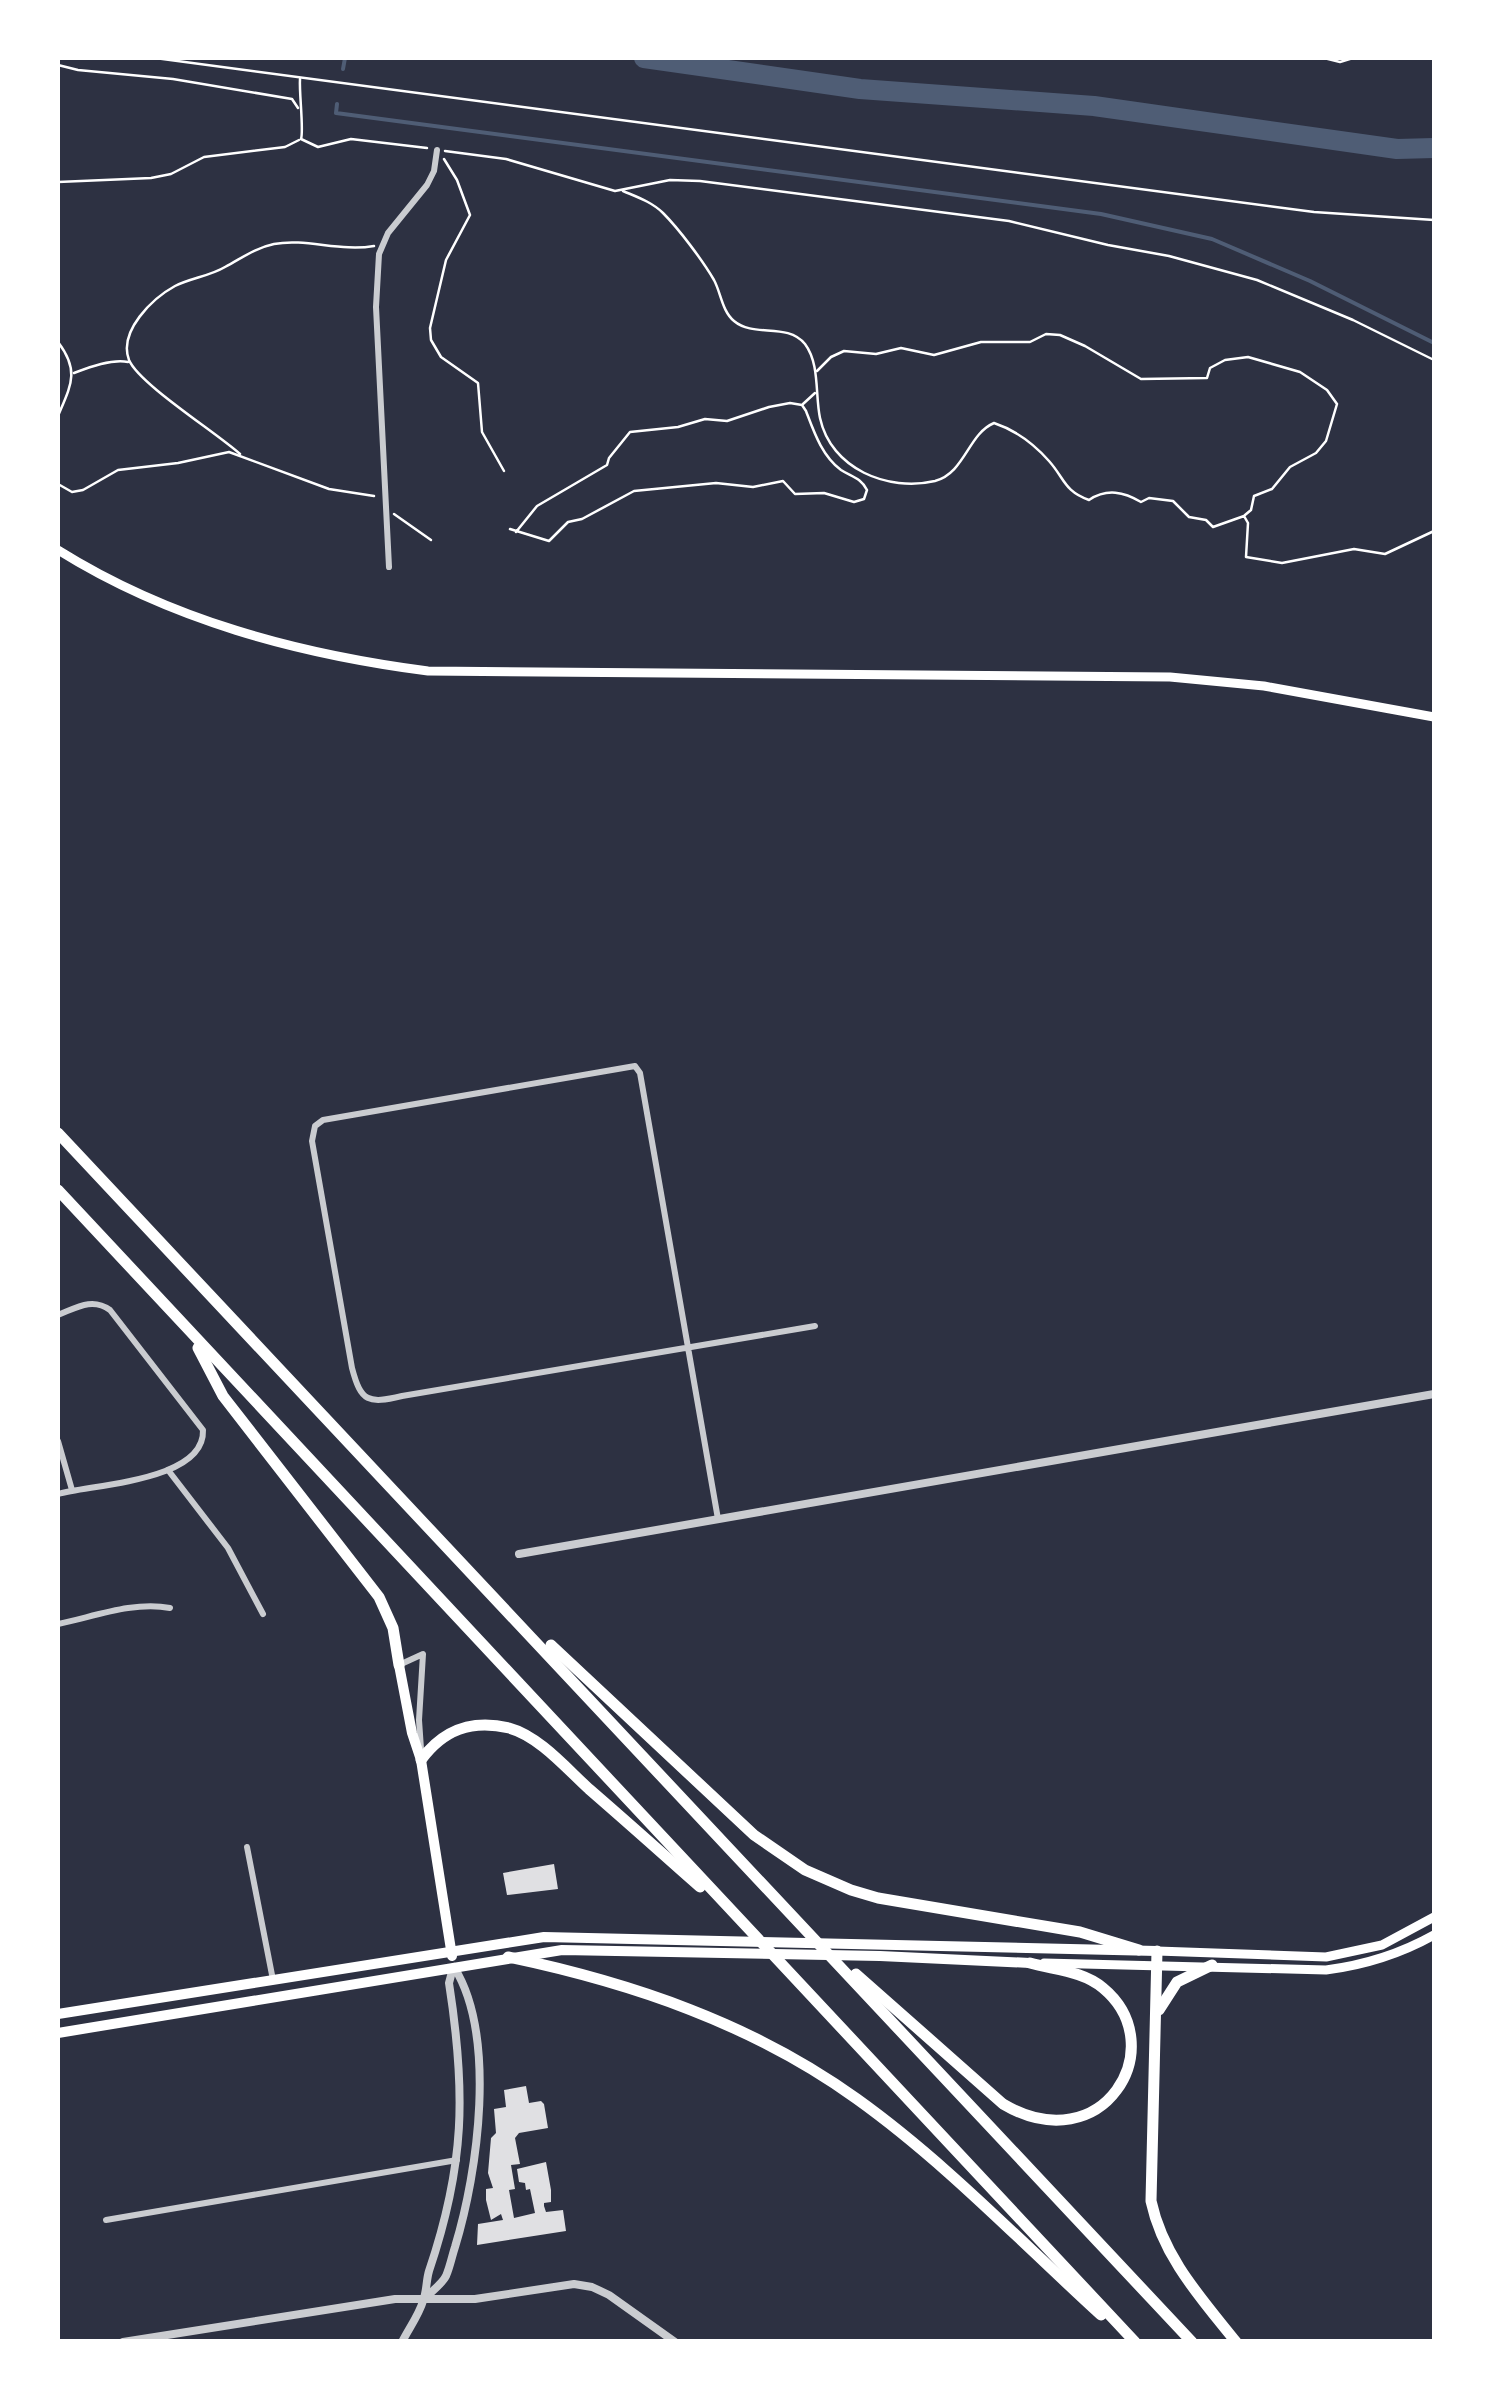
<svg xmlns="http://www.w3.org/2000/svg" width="1492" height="2399" font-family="Lora,serif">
<rect width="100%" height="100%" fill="#2d3142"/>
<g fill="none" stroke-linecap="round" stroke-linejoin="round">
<g stroke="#4f5d75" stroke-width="4">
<polyline points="343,69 345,58"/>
<polyline points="337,104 336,113 1101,214 1212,239 1310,281 1434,343"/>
</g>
<polyline stroke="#4f5d75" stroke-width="20" points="644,58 860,89 1094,106 1397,149 1434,148"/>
</g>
<g fill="#e0e0e3">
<polygon points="554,1864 558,1889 507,1895 503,1873"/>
<polygon points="526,2086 529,2103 541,2101 544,2104 548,2128 519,2133 515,2138 520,2164 511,2165 515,2189 509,2190 514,2218 535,2213 530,2189 526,2190 525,2183 519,2182 517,2169 546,2162 551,2190 551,2202 544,2203 544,2206 546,2212 563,2210 566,2231 477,2245 478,2224 503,2220 501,2214 491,2220 486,2200 486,2189 493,2188 488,2173 491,2138 496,2133 494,2109 506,2107 504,2090"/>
</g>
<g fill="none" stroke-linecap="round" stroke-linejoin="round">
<g stroke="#fff" stroke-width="2.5">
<polyline points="155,58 1314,212 1434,220"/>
<polyline points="1324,58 1340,62 1353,58"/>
<polyline points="58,65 78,70 173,79 292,99 298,108"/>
<path d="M300,79C299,93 304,131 301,139L318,147L351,139L427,148"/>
<polyline points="445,151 506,159 615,191 670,180 700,181 1009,221 1108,245 1169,256 1257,280 1353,320 1434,360"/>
<polyline points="444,159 457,180 470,215 446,260 430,328 431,340 441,357 478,383 482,432 504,471"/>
<polyline points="58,182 151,178 171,174 204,157 285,147 299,140"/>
<path d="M623,191C637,197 652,202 663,213C679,229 703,261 714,280C721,293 722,311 734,321C754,338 787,322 805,344C820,364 815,395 820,418C831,469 888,492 935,481C965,473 968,434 994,423C1015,430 1034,444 1049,461C1065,479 1064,491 1089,500C1107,488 1124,492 1141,502L1149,498L1173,501L1189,517L1206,520L1213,527L1244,516L1248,523L1246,557L1282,563L1354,549L1385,554L1434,531"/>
<path d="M58,342C80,371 71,385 58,416"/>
<polyline points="817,371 831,357 844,351 876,354 901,348 934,355 981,342 1030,342 1046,334 1060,335 1085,346 1141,379 1207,378 1210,368 1225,360 1248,357 1300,372 1327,390 1337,404 1326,441 1316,453 1290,467 1272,489 1254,496 1251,510 1245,515"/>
<path d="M74,373C90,367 111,359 128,362"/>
<polyline points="803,404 815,393"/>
<path d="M240,454C217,433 139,384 129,360C118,331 153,298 175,286C191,278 210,276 225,267C242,258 255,248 274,244C306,238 340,252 374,246"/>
<polyline points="58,484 72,492 83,490 118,470 178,463 229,452 329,489 374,496"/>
<polyline points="394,514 431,540"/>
<path d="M510,529L549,541L568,522L582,519L634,491L716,483L753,487L783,481L795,494L824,493L854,502L864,499L867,490C861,478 852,477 841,470C822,456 814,432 806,411L802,405L790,403L769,407L727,421L705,419L678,427L630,432L609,458L607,465L537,506L516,532"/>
</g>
<g stroke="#caccd0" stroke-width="6">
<polyline points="389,567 376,307 379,254 388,233 427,185 434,171 437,150"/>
<path d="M58,1315C76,1308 92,1297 110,1310L203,1430C205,1481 95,1484 58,1494"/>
<polyline points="58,1441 72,1490"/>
<polyline points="168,1470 228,1548 263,1614"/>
<path d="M718,1519L640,1073L635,1066L323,1120L315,1126L312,1141L352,1368C361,1402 368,1404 402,1396L815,1326"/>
<path d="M58,1624C93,1617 133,1601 170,1608"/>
<polyline points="399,1665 423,1654 419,1720 421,1749"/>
<polyline points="247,1847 273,1980"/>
<polyline points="106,2220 457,2160"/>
</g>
<g stroke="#caccd0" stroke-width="8">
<polyline points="519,1554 1434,1394"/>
<path d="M425,2298C431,2292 442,2284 446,2276C450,2267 452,2256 455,2247C478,2172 497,2036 454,1967"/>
<polyline points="123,2342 395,2299 475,2299 574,2284 592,2287 609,2295 675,2342"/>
<path d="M402,2342C409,2328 419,2315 423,2301C427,2291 426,2281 429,2271C465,2165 466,2092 449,1983L453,1968"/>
</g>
<g stroke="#fff" stroke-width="9">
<path d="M58,550C170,620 298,654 428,671L1170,677L1264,686L1434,717"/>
<polyline points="1157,1951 1326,1957 1382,1945 1434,1917"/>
<path d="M1044,1963L1326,1970C1365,1965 1400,1954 1434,1935"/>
</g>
<g stroke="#fff" stroke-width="10">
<polyline points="399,1665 412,1733 421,1760 452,1956"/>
<polyline points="58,2014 544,1937 1157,1951"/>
<polyline points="58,2033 562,1950 880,1956 1030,1963"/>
</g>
<g stroke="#fff" stroke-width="11">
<polyline points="58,1133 1192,2342"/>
<polyline points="58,1190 1135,2342"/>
<polyline points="198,1348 223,1396 379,1597 393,1628 399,1665"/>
<polyline points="551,1645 754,1835 805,1870 851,1890 878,1898 1080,1932 1139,1950"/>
<path d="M421,1760C443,1730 471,1719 509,1728C539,1736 567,1769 589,1789C626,1821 663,1854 700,1887"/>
<path d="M1157,1951L1151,2201C1163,2257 1201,2298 1236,2342"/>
<path d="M508,1957C632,1983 753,2024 857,2099C945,2162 1021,2242 1101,2315"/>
<path d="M856,1974L1003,2104C1103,2163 1173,2046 1103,1988C1083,1971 1055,1970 1030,1963"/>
<polyline points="1159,2010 1177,1982 1212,1965"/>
</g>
</g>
<rect width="1492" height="2399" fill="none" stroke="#ffffff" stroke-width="120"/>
</svg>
